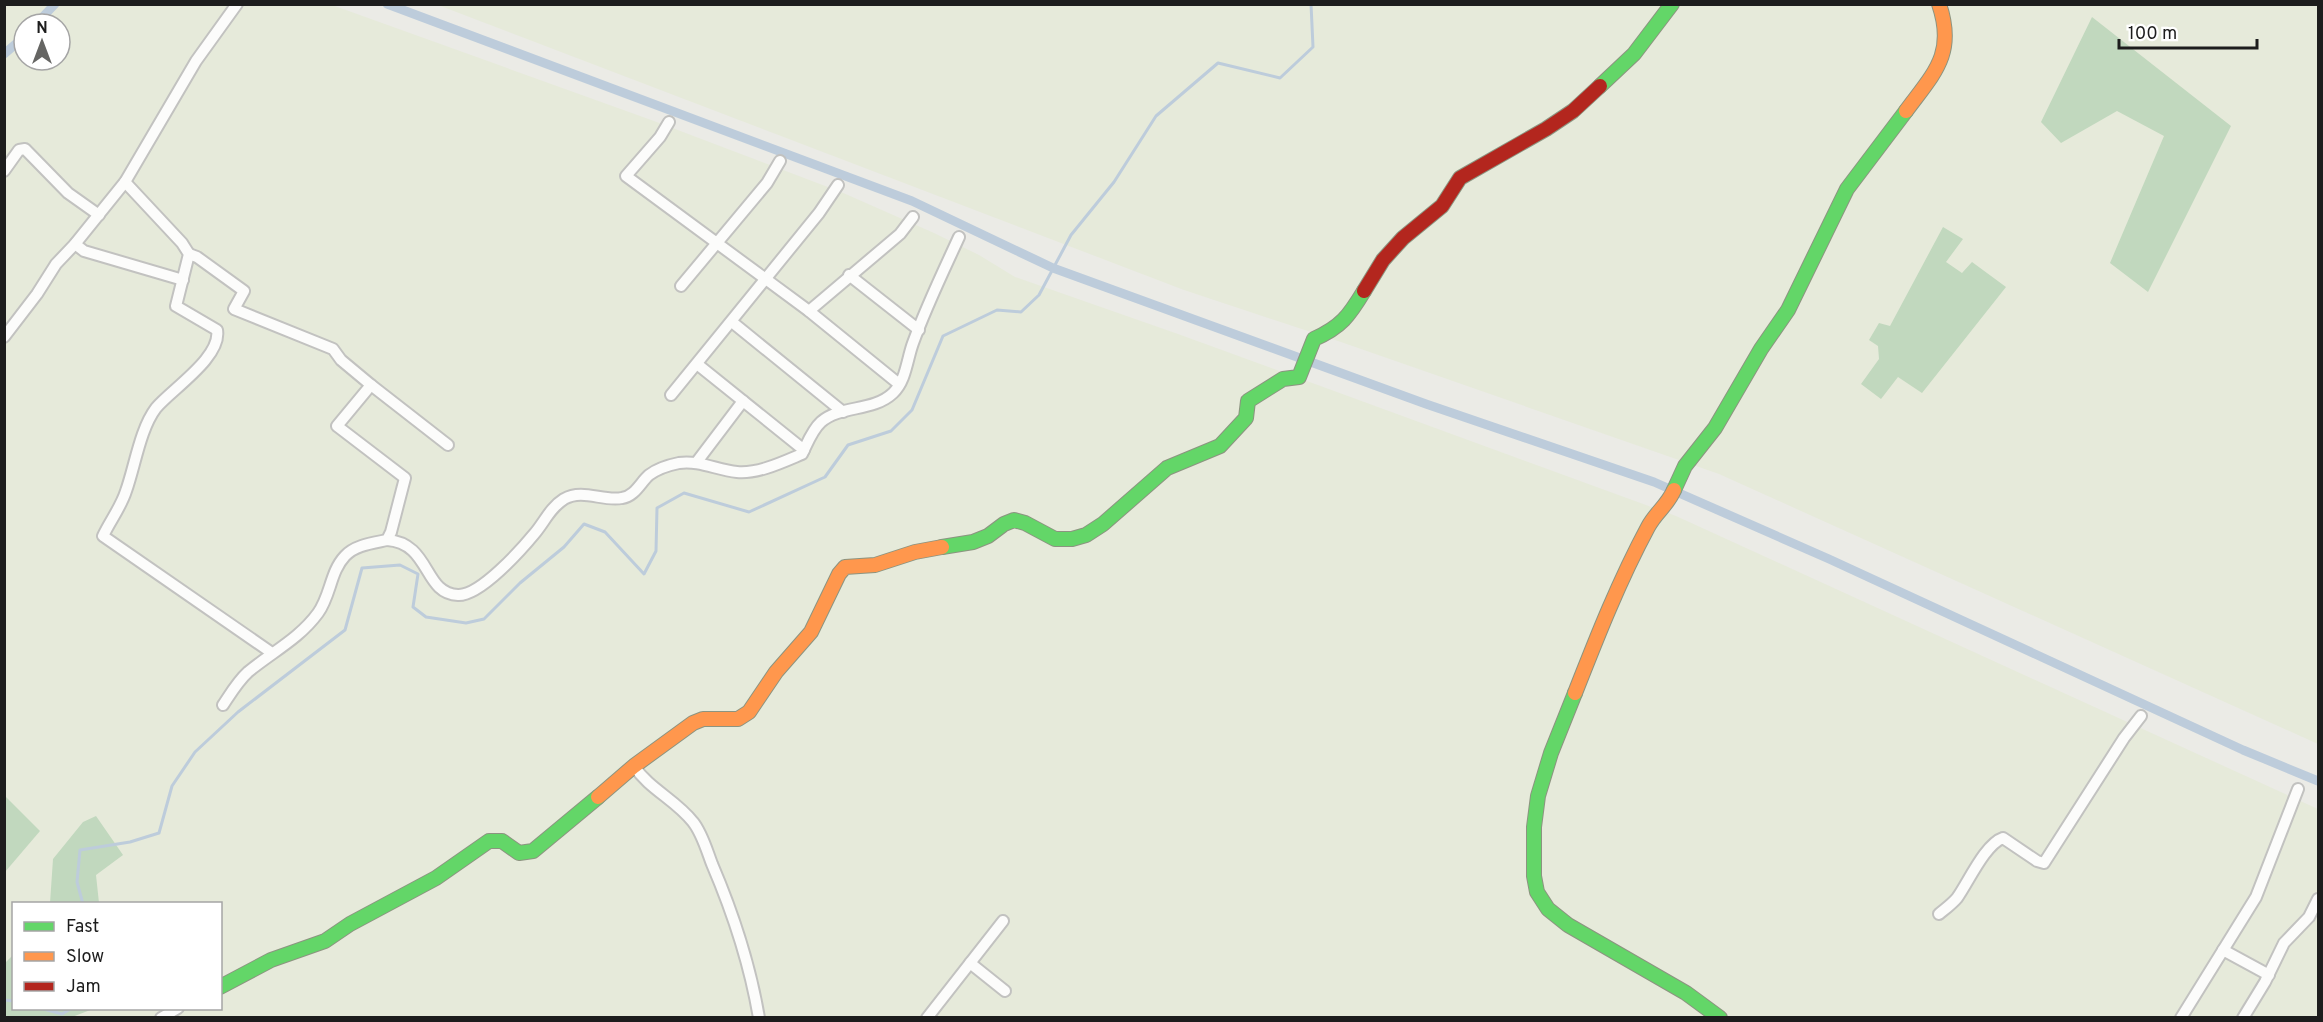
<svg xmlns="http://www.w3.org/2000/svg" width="2323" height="1022" font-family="Overpass,sans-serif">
<rect width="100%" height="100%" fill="#ebebe6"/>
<g fill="#e6eada" fill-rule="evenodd">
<path d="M5,5H332L654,121L841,192L934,233L979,255L1015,277L1178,334L1676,516L2318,809V1017L5,1018ZM24,24H60V60H24ZM14,904H220V1008H14Z"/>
<polygon points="438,5 2318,5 2318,744 1719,474 1341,342 1184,290"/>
</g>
<g fill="#c1d8be">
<polygon points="2092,17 2231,126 2148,292 2110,263 2164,136 2117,111 2061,143 2041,122"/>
<polygon points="1943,227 1963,239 1946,262 1962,273 1972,262 2006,287 1922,393 1898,377 1881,399 1861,384 1879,359 1878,346 1869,340 1879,323 1890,326"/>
<polygon points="5,796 40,831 5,872"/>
<polygon points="96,816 123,855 96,875 99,903 50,903 53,859 83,822"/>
<polygon points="13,955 14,1008 93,1009 72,1017 5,1017 5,963"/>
</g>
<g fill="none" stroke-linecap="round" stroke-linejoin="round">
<g stroke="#bdccdb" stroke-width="3">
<polyline points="83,904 77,882 80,850 130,842 159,833 172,786 195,752 238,712 345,630 362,568 400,565 418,574 413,607 426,617 466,623 484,619 520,583 564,547 584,524 605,532 644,574 656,551 657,508 684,493 749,512 825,477 848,445 891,431 912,410 943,336 997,310 1021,312 1039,295 1071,235 1114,182 1156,116 1218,63 1280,78 1313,47 1311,4"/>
<polyline points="4,1000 14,1001"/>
<polyline points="40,1008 62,1014 72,1008"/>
</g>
<g stroke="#bdccdb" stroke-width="9">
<polyline points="387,4 912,201 1053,268 1426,404 1654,482 1829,559 2243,750 2318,781"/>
<polyline points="36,24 55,4"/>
<polyline points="4,54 24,37"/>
</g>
<defs>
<g id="street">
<polyline points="669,122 660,137 626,176 809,311 899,384"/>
<polyline points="4,171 19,150 25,149 68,193 99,215"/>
<path d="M125,182L182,243L189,254L176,306L217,330C222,357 172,389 156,408C140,429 135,466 126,491C121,507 110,521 103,536L272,653"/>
<polyline points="75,244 84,251 183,280"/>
<path d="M189,254L197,257L244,291L234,309L333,349L341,360L371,385L337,426L405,478L391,532L387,540C373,543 355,545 345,556C330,572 331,595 318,613C299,639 272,652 248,672C238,681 231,693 223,705"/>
<polyline points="849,275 919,330"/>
<polyline points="681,286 767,183 780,161"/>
<polyline points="809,311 900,234 913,217"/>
<polyline points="732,322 843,412"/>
<polyline points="4,337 37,294 56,264 75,244 125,182 196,61 237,4"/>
<polyline points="697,364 804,450"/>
<polyline points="371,385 448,445"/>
<polyline points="671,395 819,213 838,185"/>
<polyline points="696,463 743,401"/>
<path d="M387,540C431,543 423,594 458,595C480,596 521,550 535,533C545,521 550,508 564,499C583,488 603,502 622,498C635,496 640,483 649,475C657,469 669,465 679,463C699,460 717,470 737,472C758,474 783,462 802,454C807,444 812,430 821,422C840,405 873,412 893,393C906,381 907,359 913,343C926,307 943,272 959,237"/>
<path d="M634,766C649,789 676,800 693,822C702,833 707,851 712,864C733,913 750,965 759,1018"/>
<path d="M1939,914C1945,909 1952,904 1957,898C1968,883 1985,844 2003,838L2037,861L2044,863L2124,738L2141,716"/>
<polyline points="2223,950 2269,975"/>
<polyline points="970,963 1005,991"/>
<polyline points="161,1018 178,1008"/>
<polyline points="927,1018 1003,921"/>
<polyline points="2181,1018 2256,897 2298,789"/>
<polyline points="2243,1018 2265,982 2284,943 2309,917 2318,899"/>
</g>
<g id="fast">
<polyline points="1600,86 1634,54 1672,4"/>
<polyline points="1674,490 1685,466 1715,428 1761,349 1788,310 1847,189 1906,111"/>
<path d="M942,547L973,542L988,536L1004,524L1014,520L1025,523L1055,539H1072L1086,535L1103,524L1167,468L1220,446L1246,418L1248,401L1283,379L1299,377L1314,339C1341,327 1349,316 1364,291"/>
<polyline points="1575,693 1551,753 1538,796 1534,827 1534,876 1537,892 1548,909 1568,925 1686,993 1720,1018"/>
<polyline points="220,987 271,960 325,941 350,924 436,878 489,841 502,841 519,853 533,851 598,797"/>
</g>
<g id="slow">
<path d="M1906,111C1934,73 1956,54 1939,4"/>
<path d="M1575,693C1597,637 1619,581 1648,527C1656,512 1667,506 1674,490"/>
<polyline points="598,797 634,766 693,723 703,719 738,719 749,712 776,672 811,632 839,574 845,567 875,565 915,552 942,547"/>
</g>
<polyline id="jam" points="1364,291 1383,260 1403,238 1442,206 1460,178 1546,129 1573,111 1600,86"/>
</defs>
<use href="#street" stroke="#c2c2c0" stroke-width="14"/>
<use href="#fast" stroke="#8c9480" stroke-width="16"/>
<use href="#slow" stroke="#8c9480" stroke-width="16"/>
<use href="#jam" stroke="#8c9480" stroke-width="16"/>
<use href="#street" stroke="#fcfcfb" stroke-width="10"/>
<use href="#fast" stroke="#63d668" stroke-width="14"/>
<use href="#slow" stroke="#ff974d" stroke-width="14"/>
<use href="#jam" stroke="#b3261e" stroke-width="14"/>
</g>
<rect width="2323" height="1022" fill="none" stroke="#1d1d1d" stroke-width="12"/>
<rect x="12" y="902" width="210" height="108" fill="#ffffff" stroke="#a5a5a5" stroke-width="1.5"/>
<rect x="24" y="922" width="30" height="9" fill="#63d668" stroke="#a5a5a5" stroke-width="1.5"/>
<text x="66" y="932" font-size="18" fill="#1d1d1d">Fast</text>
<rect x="24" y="952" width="30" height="9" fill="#ff974d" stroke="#a5a5a5" stroke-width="1.5"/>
<text x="66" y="962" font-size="18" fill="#1d1d1d">Slow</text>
<rect x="24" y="982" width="30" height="9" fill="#b3261e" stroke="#a5a5a5" stroke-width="1.5"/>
<text x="66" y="992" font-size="18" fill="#1d1d1d">Jam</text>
<g transform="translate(42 42)"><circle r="28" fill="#ffffff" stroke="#a5a5a5" stroke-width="1.5"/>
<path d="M0-4.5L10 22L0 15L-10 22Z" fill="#656563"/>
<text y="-9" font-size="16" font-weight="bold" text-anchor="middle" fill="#1d1d1d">N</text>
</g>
<path d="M2119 39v9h138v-9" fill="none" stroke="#1d1d1d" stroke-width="3"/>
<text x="2128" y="39" font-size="18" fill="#1d1d1d" stroke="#ffffff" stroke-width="4.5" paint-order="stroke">100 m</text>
</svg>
